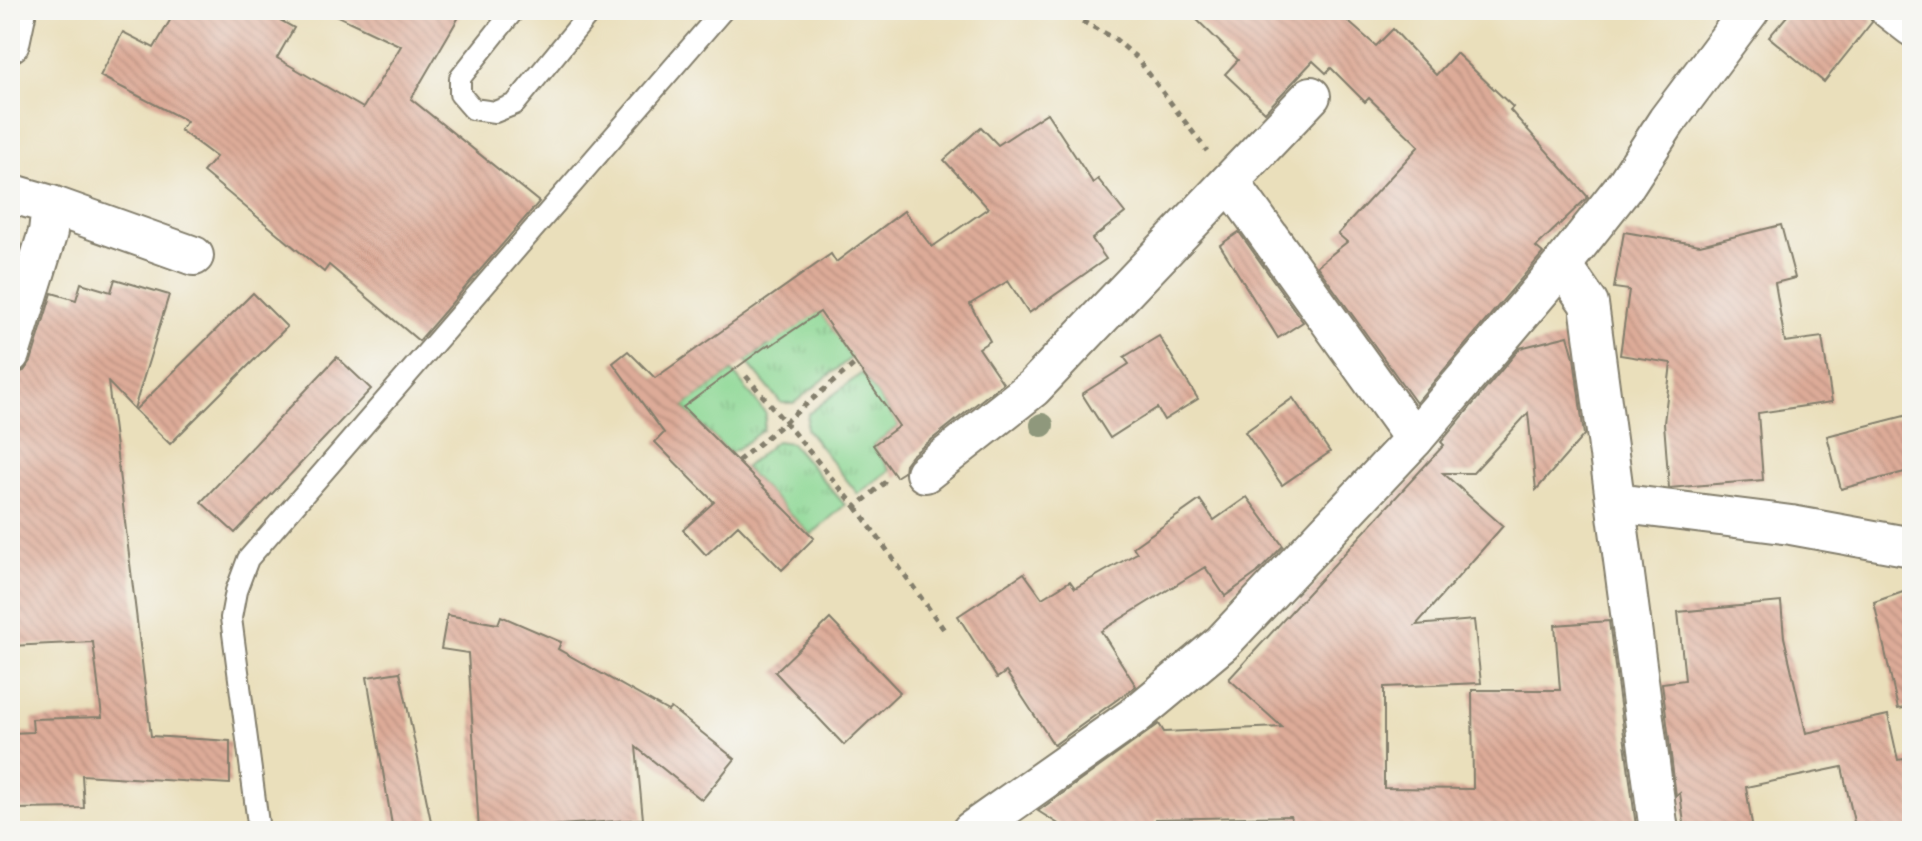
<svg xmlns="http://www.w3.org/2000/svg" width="1922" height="841" font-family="'Balsamiq Sans',sans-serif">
<defs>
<pattern id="grass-tufts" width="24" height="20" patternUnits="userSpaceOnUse" patternTransform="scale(2)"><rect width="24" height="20" fill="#8ed895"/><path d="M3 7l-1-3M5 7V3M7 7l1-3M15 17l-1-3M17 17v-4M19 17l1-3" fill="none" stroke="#7ab980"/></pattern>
<pattern id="building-back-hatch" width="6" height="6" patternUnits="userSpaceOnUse" patternTransform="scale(2)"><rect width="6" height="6" fill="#ddab98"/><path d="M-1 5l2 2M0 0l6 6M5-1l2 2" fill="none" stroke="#bd9382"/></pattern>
</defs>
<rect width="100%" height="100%" fill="#f6f6f2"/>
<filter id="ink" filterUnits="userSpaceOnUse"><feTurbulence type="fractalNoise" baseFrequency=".0125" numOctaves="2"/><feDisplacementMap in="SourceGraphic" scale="16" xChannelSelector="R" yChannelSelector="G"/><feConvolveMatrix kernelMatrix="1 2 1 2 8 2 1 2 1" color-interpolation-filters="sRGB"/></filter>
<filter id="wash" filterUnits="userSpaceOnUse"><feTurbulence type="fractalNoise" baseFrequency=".006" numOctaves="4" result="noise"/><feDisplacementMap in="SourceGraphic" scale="32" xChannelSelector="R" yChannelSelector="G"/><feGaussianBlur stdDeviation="1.8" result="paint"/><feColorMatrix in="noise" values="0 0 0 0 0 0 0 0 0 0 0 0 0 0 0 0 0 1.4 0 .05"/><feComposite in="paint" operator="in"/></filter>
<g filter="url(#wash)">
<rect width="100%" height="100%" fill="#eadfbb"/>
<g fill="url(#grass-tufts)" stroke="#557a58" stroke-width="2">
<polygon points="820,311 852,357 794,403 781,403 746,361"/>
<polygon points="732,371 766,414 763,430 730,454 683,407"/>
<polygon points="862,373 899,426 873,445 890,470 858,494 806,429 808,414"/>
<polygon points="776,441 791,443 845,505 811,535 744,468"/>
</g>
<g id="blocks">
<g fill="url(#building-back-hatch)">
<polygon points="176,10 262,10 294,28 277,58 363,108 401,46 325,10 463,10 411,99 539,202 419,341 329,265 324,272 203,172 216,157 180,130 187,121 100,76 123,32 154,48"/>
<polygon points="1187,10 1335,10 1376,46 1393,29 1436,75 1456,53 1513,107 1510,110 1588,197 1536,247 1543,253 1416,403 1317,266 1347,242 1338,234 1419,146 1369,98 1365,102 1331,68 1326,73 1313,61 1265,112 1225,74 1238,60"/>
<polygon points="1792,10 1868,10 1872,22 1824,82 1769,37"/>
<polygon points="1047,113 1093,183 1098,179 1125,213 1092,239 1106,259 1029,313 1008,281 970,304 990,341 979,348 1003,383 911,456 905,464 904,472 896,477 873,445 899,426 820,312 770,346 769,344 683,407 814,538 782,570 738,525 706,555 683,530 714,502 655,442 664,433 613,363 628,351 655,378 831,254 836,262 904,211 932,247 988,208 944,160 981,127 998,145"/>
<polygon points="1781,225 1795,278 1775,283 1785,342 1822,337 1832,402 1758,413 1763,480 1669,488 1664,423 1671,363 1620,355 1629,290 1614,288 1624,232 1700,245"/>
<polygon points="1239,232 1303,322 1278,338 1220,245"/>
<polygon points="115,279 169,295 134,409 108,382 151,736 230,741 230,784 82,775 84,808 10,809 10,733 33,732 32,719 102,717 93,642 10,646 10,375 24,371 31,361 52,293 76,300 81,283 111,292"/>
<polygon points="253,293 287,327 170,444 135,410"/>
<polygon points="1159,336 1198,399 1164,420 1157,408 1110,438 1082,394 1129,364 1124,357"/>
<polygon points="1568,336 1574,357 1584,435 1536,490 1528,413 1473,473 1443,473 1503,526 1416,625 1474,620 1481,683 1384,687 1384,788 1473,789 1472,690 1560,690 1555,625 1609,621 1636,826 1630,831 1458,829 1458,831 1297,831 1290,816 1156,819 1156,828 1068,830 1038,811 1159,724 1164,732 1282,727 1229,679 1444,445 1441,442 1520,348"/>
<polygon points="337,357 371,389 235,533 201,502"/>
<polygon points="1293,398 1330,452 1282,485 1245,432"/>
<polygon points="1912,414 1912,470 1841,489 1827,436"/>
<polygon points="1247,497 1283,546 1257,573 1225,596 1205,567 1101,631 1136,686 1054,745 1006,672 997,678 958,616 1024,573 1042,598 1070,581 1075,588 1137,553 1133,547 1200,500 1214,520"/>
<polygon points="1912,589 1912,707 1898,709 1874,602"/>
<polygon points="1781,602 1784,637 1806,733 1888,715 1898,760 1912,758 1912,831 1856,831 1842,767 1746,787 1753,831 1685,831 1680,793 1676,796 1662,683 1685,680 1678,612"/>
<polygon points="447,615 498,624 501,616 561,642 558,649 668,711 671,708 735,759 702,800 636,747 643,819 479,831 468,653 441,649"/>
<polygon points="830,619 900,692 844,745 775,672"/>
<polygon points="400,672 433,831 393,831 367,677"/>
</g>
</g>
</g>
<g filter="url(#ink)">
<use href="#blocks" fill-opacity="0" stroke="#837e6c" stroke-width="2"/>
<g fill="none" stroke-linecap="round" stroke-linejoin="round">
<defs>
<g id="lane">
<polyline points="514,10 460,78 460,94 473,109 495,112 515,104 592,10"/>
<polyline points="259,831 231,618 236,591 248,559 723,10"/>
</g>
<g id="street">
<polyline points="1890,10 1912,27"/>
<polyline points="10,43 17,10"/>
<polyline points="1230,182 1414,439"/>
<polyline points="10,193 51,205 48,232 10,354"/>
<polyline points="51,205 194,256"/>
<polyline points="1562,265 1589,304 1659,831"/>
<polyline points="925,473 1033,388 1311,96"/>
<polyline points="1616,503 1791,525 1912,547"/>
<polyline points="971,831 1133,717 1222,643 1414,439 1562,265 1626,184 1667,121 1750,10"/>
</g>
</defs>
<use href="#lane" stroke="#837e6c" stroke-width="24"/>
<use href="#street" stroke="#837e6c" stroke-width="42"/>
<g stroke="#837e6c" stroke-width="5" stroke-dasharray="6 6" stroke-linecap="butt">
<polyline points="1061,10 1114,38 1137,58 1207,151"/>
<polyline points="746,376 856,507 884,483 887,484"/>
<polyline points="738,461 856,363"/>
<polyline points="856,507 945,631"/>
</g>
<use href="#lane" stroke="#fff" stroke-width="20"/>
<use href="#street" stroke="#fff" stroke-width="38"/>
</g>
<circle fill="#8f987b" cx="1042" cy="425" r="12"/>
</g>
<rect width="1922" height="841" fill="none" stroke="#f6f6f2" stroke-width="40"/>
</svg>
